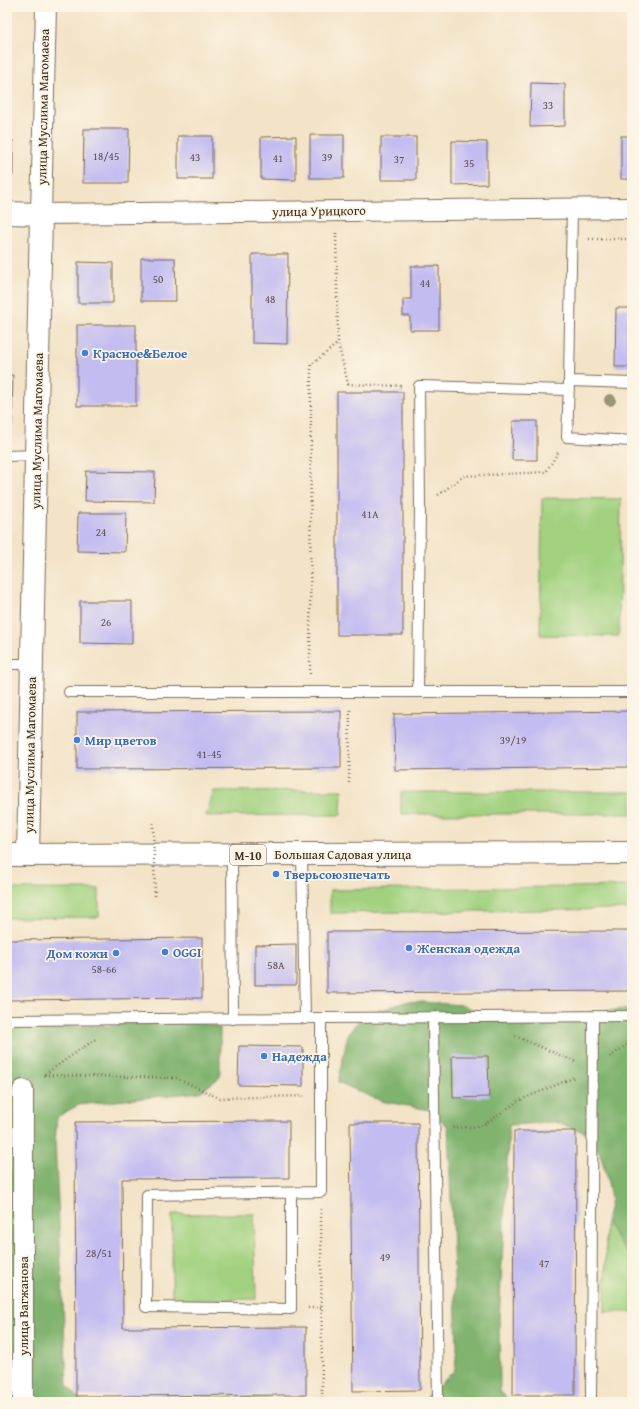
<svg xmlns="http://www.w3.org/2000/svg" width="639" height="1409" font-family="'Gentium Book Plus',serif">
<rect width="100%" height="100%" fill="#fcf5e5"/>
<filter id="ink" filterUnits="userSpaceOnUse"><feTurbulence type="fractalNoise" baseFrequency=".025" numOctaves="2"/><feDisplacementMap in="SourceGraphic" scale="8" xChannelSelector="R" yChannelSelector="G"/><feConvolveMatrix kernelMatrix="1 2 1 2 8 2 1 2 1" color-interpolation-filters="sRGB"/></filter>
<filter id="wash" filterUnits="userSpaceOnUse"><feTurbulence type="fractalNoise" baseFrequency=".012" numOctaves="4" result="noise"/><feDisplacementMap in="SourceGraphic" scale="16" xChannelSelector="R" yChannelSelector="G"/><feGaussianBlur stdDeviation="0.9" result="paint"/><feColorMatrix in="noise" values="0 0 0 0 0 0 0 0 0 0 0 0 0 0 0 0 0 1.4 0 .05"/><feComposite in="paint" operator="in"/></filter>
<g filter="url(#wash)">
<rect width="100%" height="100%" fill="#f3e3c7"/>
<g fill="#a1d17f" stroke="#6e7e4e">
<polygon points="542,498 621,499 619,636 540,635"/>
<polygon points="342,790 341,815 206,816 214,791"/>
<rect x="401" y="792" width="231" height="22"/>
<polygon points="632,886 632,909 330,913 330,890"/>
<polygon points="7,889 99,889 99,917 7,918"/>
<polygon points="172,1214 254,1214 256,1299 172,1300"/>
<polygon points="606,1222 632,1222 632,1312 605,1312"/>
</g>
<g fill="#80b36e" stroke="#5e6e46">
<polygon points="409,1001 461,1005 507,1022 632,1008 632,1241 626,1252 606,1222 611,1199 607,1177 600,1153 587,1133 555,1122 509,1125 499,1319 500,1391 510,1402 422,1402 455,1370 457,1346 448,1127 430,1110 381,1101 338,1082 348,1034 363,1015"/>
<polygon points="172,1015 220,1028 220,1077 200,1092 78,1105 57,1117 55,1142 67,1385 82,1402 7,1402 7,1027 117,1026 124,1020"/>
<polygon points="219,1397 269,1398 278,1402 112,1402"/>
</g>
<g id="blocks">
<g fill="#c2bcf1">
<polygon points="531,83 565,84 565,126 530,127"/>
<polygon points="84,129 129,129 128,183 83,183"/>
<rect x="310" y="135" width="34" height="43"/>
<rect x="178" y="136" width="34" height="43"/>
<polygon points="296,136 296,180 261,179 261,137"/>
<rect x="621" y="136" width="11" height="43"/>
<rect x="381" y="137" width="35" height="43"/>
<rect x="7" y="141" width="6" height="34"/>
<polygon points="452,141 487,142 487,184 452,185"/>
<polygon points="252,254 288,254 287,344 252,343"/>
<polygon points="141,258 175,258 176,301 141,301"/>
<polygon points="78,262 113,263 113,303 78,303"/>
<polygon points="411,266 439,266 439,330 410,330 410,316 403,316 403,299 411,299"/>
<polygon points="616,308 632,308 632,367 615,367"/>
<rect x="77" y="325" width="59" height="81"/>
<polygon points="7,375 13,375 12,425 7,425"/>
<rect x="337" y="392" width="66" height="243"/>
<polygon points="513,421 537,421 537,460 512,460"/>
<polygon points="86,471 155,472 154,502 85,501"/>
<polygon points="78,513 126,513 125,552 77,551"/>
<polygon points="80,601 132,601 132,644 80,643"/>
<polygon points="341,711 341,768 77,769 77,712"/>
<polygon points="632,711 632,767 395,770 394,714"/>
<polygon points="632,931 632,991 327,993 327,932"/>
<polygon points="202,938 202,998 7,1000 7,940"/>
<polygon points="296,944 296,985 255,985 255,945"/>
<polygon points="239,1046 303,1047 303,1086 238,1085"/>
<polygon points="452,1056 488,1056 489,1097 453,1098"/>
<polygon points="289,1121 289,1178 122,1179 123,1328 306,1327 306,1395 76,1396 75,1122"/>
<polygon points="350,1123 418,1123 420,1390 353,1391"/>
<polygon points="514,1131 576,1131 575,1395 513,1395"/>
</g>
</g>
</g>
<g filter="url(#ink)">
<use href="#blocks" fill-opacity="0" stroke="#7b6b59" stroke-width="1"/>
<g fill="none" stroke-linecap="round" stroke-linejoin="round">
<defs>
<g id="service">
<polyline points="572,209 569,381 632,383"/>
<polyline points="569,383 567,437 632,441"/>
<polyline points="7,456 36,455"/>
<polyline points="7,664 32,664"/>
<polyline points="69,692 632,692"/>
<polyline points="418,692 420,508 419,386 568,390"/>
<polyline points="302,854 305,1019"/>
<polyline points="232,855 233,1019"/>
<polyline points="433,1018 438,1402"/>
<polyline points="7,1020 632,1016"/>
<polyline points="291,1193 291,1309 146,1307 147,1195 321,1192 321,1019"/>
<polyline points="591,1402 593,1017"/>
</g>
<g id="minor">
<polyline points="46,7 41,214 632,208"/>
<polyline points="23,1090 23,1402"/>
</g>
<polyline id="tertiary" points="7,213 41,214 28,855"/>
<polyline id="trunk" points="7,855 632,853"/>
</defs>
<use href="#service" stroke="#7b6b59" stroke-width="12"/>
<use href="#minor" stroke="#7b6b59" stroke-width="22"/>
<use href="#tertiary" stroke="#7b6b59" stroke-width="24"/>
<use href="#trunk" stroke="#7b6b59" stroke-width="24"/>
<g stroke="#7b6b59" stroke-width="2.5" stroke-dasharray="1 3" stroke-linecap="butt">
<polyline points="336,233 338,343 348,384 401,386"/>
<polyline points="589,239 632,239"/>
<polyline points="438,495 464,476 546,472 559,451"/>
<polyline points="310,674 311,365 338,343"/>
<polyline points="349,783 350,709"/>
<polyline points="515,1036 576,1062"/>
<polyline points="610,1057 632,1041"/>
<polyline points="45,1074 97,1038"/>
<polyline points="44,1075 176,1078 219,1098 304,1096"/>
<polyline points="453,1128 482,1126 518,1101 575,1077"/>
<polyline points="321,1209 322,1402"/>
<polyline points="308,1308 321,1308"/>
</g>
<use href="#service" stroke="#fff" stroke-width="10"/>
<use href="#minor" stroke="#fff" stroke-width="20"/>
<use href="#tertiary" stroke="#fff" stroke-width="22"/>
<use href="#trunk" stroke="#fff" stroke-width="22"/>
<polyline stroke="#7b6b59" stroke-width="2.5" stroke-dasharray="1 3" stroke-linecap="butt" points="153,823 155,897"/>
</g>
<circle fill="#9c9477" cx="610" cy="400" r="6"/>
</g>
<g fill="#3f7fe0" stroke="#fcf5e5" stroke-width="1.5">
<circle cx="85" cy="353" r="4"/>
<circle cx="77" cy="740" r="4"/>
<circle cx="276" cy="874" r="4"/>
<circle cx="409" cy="948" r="4"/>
<circle cx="165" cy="952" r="4"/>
<circle cx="116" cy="953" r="4"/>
<circle cx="264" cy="1056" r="4"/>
</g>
<g text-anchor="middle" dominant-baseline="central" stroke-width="3.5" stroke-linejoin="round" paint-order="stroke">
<g font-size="11" fill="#5d4e53">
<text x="548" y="105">33</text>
<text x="106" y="156">18/45</text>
<text x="195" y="157">43</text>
<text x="327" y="157">39</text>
<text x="278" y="158">41</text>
<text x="399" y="159">37</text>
<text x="469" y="163">35</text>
<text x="158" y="279">50</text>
<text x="425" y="283">44</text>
<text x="270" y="299">48</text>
<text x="370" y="514">41А</text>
<text x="101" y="532">24</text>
<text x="106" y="622">26</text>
<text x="513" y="740">39/19</text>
<text x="209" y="754">41-45</text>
<text x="276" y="965">58А</text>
<text x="104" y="969">58-66</text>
<text x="99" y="1253">28/51</text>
<text x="385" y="1257">49</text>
<text x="544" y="1263">47</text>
</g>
<rect fill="#fcf5e5" stroke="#75675a" stroke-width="1" x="230" y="845" width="36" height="20" rx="3"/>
<g font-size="12" font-weight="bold" fill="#3b2a1e">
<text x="248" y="855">М-10</text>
</g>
<g font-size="13" fill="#3b2a1e" stroke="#fcf5e5">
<text transform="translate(43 107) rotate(-89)">улица Муслима Магомаева</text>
<text transform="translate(319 211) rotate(-1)">улица Урицкого</text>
<text transform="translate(37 431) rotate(-89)">улица Муслима Магомаева</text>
<text transform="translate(30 755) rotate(-89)">улица Муслима Магомаева</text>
<text x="343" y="854">Большая Садовая улица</text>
<text transform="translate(23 1306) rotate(-90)">улица Вагжанова</text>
</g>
<g font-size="13" font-weight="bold" fill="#366cbe" stroke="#fcf5e5" text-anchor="start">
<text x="93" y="353">Красное&amp;Белое</text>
<text x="85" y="740">Мир цветов</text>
<text x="284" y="874">Тверьсоюзпечать</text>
<text x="417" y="948">Женская одежда</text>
<text x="173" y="952">OGGI</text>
<text x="108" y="953" text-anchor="end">Дом кожи</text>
<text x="272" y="1056">Надежда</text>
</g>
</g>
<rect width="639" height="1409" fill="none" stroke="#fcf5e5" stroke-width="24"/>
</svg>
